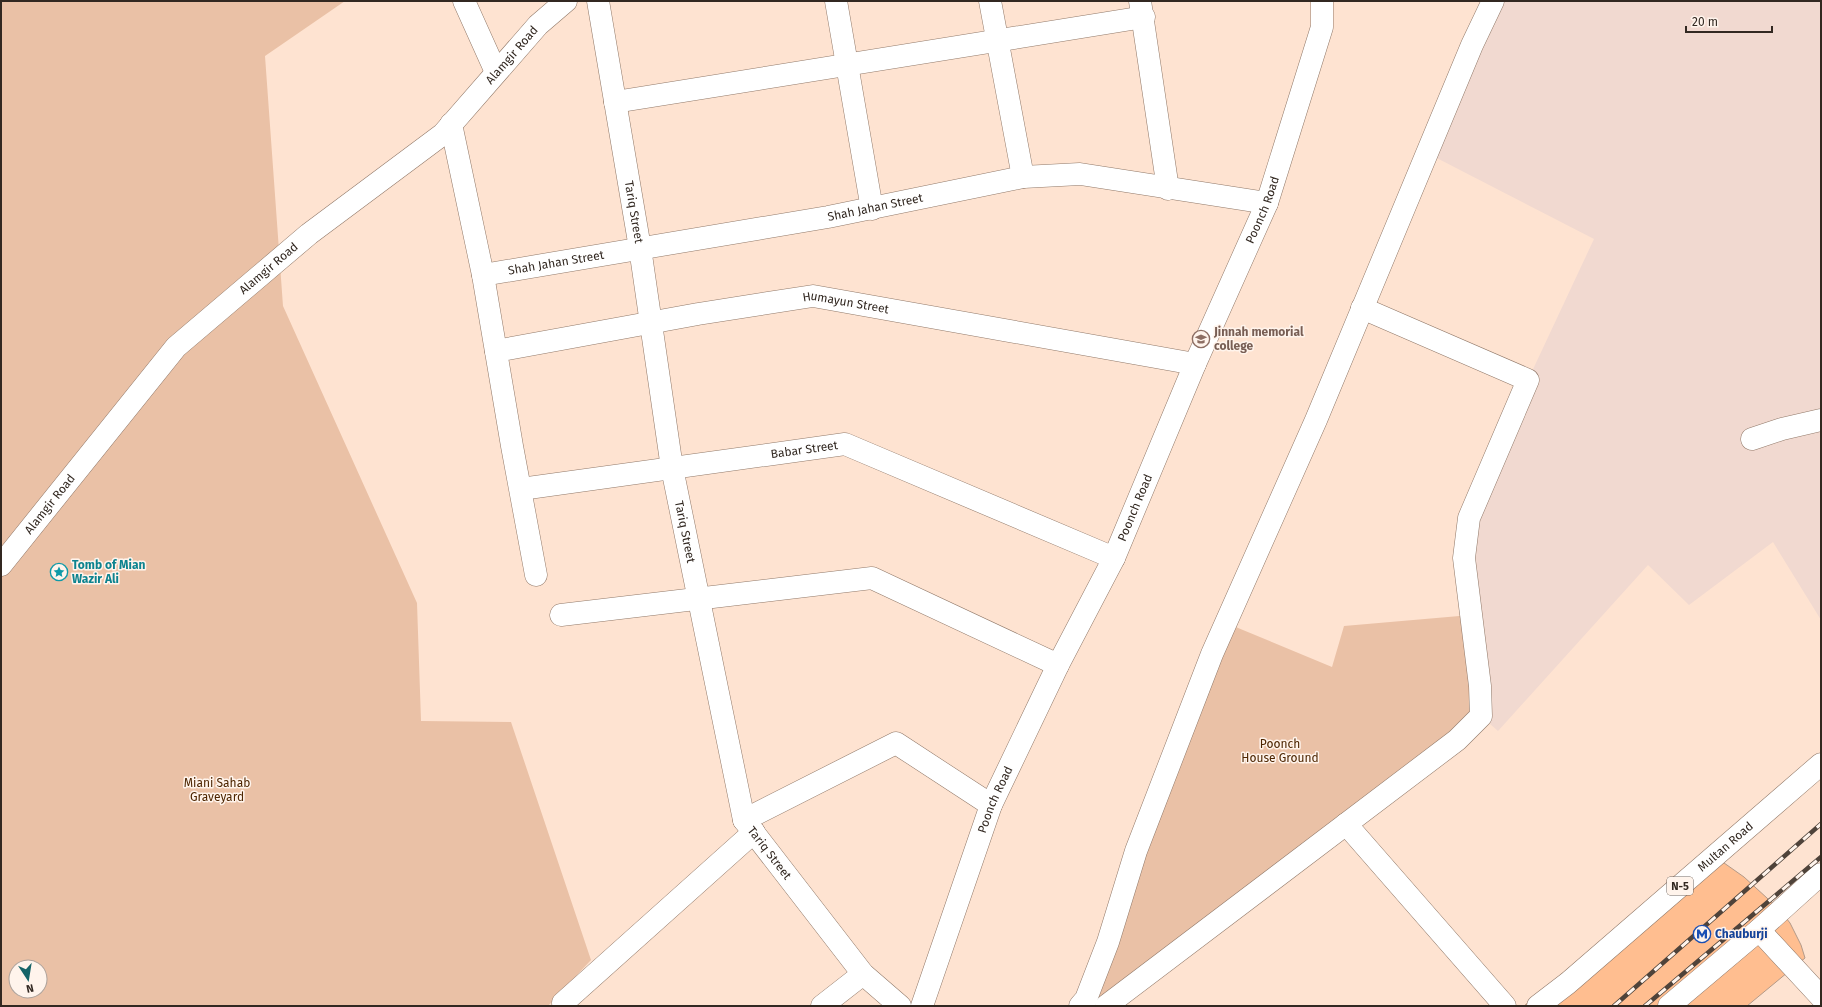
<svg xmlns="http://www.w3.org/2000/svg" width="1822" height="1007" font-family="'Fira Sans',sans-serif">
<rect width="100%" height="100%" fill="#fee3d1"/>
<polygon fill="#f1d9d0" points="1496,1 1821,1 1821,620 1773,542 1689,605 1648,565 1498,731 1481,716 1469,518 1528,380 1594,239 1427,153"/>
<g fill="#eac1a6" fill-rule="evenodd">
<path d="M1,1H345L265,56L283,306L417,603L421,721L511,722L591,960L548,1006H1ZM16,967H40V991H16Z"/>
<polygon points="1471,615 1481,716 1106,1006 1080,1006 1226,623 1332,667 1344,626"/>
</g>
<polygon fill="#ffbe90" stroke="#b39a89" points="1707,851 1744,877 1779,909 1790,923 1801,945 1805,958 1747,1006 1524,1006"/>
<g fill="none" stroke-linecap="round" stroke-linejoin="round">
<defs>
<g id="minor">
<polyline points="464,1 496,72"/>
<path id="s1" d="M598,1L640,248L672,468L744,820L863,974L900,1006"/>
<polyline points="836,1 872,209"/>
<polyline points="990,1 1023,177"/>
<polyline points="1140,1 1168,189"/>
<polyline points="615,102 1144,17"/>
<polyline points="451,124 483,275 512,446 536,575"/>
<path id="s2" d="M483,275L828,217L1023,177L1080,174L1267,203"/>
<path id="s3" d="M496,351L698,314L813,296L1195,364"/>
<polyline points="1752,439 1782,429 1821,420"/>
<path id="s4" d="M521,489L845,444L1114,558"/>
<path id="s5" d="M1,565L176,347L309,234L443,134L538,25L566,1"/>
<polyline points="561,615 872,578 1058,665"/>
<polyline points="744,820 896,743 991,805"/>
<polyline points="1346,824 1505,1006"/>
<polyline points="1759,930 1821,997"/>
<polyline points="563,1003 754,832"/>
<polyline points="822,1006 863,974"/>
<polyline points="1080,1006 1086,999 1108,942 1136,851 1212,654 1316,420 1472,45 1493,1"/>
<polyline points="1106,1006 1457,740 1481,716 1480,686 1464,558 1469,518 1528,380 1362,308"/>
</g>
<g id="major">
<path id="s6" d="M922,1006L991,805L1058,665L1114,558L1195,364L1267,203L1322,27V1"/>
<path id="s7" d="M1538,1006L1568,983L1821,764"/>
<polyline points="1669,1006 1759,930 1821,874"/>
</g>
</defs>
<use href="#minor" stroke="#917969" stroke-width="23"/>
<use href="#major" stroke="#917969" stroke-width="23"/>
<use href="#minor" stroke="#fff" stroke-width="22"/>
<use href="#major" stroke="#fff" stroke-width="22"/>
<defs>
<g id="rail">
<polyline points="1614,1006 1821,824"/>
<polyline points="1645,1006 1821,857"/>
</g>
</defs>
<use href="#rail" stroke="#4f433a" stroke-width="4.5"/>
<use href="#rail" stroke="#fff4ec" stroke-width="3" stroke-dasharray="9" stroke-linecap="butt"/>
</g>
<defs>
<symbol id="university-ring" viewBox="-11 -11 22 22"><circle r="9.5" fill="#fff4ec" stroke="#8d6e63" stroke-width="1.5"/><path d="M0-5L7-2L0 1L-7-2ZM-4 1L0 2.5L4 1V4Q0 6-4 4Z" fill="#8d6e63"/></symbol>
<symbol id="sight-ring" viewBox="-11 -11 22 22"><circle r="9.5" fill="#fff4ec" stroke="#0f9aa8" stroke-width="1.5"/><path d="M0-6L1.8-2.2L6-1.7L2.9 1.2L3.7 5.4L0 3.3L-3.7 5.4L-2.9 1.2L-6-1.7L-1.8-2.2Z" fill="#0f9aa8"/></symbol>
<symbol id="metro-ring" viewBox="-11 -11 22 22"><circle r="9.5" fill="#fff4ec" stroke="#1a4fb4" stroke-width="1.5"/><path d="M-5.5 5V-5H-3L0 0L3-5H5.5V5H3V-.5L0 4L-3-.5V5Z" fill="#1a4fb4"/></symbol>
</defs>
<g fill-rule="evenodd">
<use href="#university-ring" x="1191" y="329" width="20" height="20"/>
<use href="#sight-ring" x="49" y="562" width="20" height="20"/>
<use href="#metro-ring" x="1692" y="924" width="20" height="20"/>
</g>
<g text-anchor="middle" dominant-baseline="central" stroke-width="3" stroke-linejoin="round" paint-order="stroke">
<rect fill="#fff4ec" stroke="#70655e" stroke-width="1" x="1667" y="877" width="26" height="18" rx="3"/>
<g font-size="11" font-weight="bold" fill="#322821">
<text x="1680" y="886">N-5</text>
</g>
<g font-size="12" fill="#322821" stroke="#fff4ec">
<text stroke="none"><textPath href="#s5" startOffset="726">Alamgir Road</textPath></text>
<text stroke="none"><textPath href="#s2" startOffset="398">Shah Jahan Street</textPath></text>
<text stroke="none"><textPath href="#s6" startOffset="867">Poonch Road</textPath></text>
<text stroke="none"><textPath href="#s1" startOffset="214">Tariq Street</textPath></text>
<text stroke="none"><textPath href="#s2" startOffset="74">Shah Jahan Street</textPath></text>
<text stroke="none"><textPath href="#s5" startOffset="401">Alamgir Road</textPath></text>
<text stroke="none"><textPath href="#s3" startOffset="355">Humayun Street</textPath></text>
<text stroke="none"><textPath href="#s4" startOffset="286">Babar Street</textPath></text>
<text stroke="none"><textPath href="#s5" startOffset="78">Alamgir Road</textPath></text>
<text stroke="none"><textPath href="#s6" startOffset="543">Poonch Road</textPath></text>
<text stroke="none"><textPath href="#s1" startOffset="538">Tariq Street</textPath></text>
<text stroke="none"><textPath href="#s6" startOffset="219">Poonch Road</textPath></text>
<text stroke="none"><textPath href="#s7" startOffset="246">Multan Road</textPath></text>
<text stroke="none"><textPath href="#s1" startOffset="874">Tariq Street</textPath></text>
</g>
<g font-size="12" font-weight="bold" fill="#785e54" stroke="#fff4ec" text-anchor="start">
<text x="1214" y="332">Jinnah memorial<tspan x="1214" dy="14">college</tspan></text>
</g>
<g font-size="12" font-weight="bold" fill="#0d838f" stroke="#fff4ec" text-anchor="start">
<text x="72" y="565">Tomb of Mian<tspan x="72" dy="14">Wazir Ali</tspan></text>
</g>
<g font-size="12" fill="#4d2501" stroke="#fff4ec">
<text x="1280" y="744">Poonch<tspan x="1280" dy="14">House Ground</tspan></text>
<text x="217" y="783">Miani Sahab<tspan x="217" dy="14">Graveyard</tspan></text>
</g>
<g font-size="12" font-weight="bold" fill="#164399" stroke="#fff4ec" text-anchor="start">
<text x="1715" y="934">Chauburji</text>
</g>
</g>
<rect width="1822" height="1007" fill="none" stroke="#322821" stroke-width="4"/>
<g transform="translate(28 979) rotate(168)"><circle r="19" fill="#fff4ec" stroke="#ada29b"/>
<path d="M0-3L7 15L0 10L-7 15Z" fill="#156468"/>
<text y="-6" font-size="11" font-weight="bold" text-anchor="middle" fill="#322821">N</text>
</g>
<path d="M1686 26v6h86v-6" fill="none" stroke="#322821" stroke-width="2"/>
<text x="1692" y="26" font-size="12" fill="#322821" stroke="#fff4ec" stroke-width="3" paint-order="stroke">20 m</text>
</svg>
